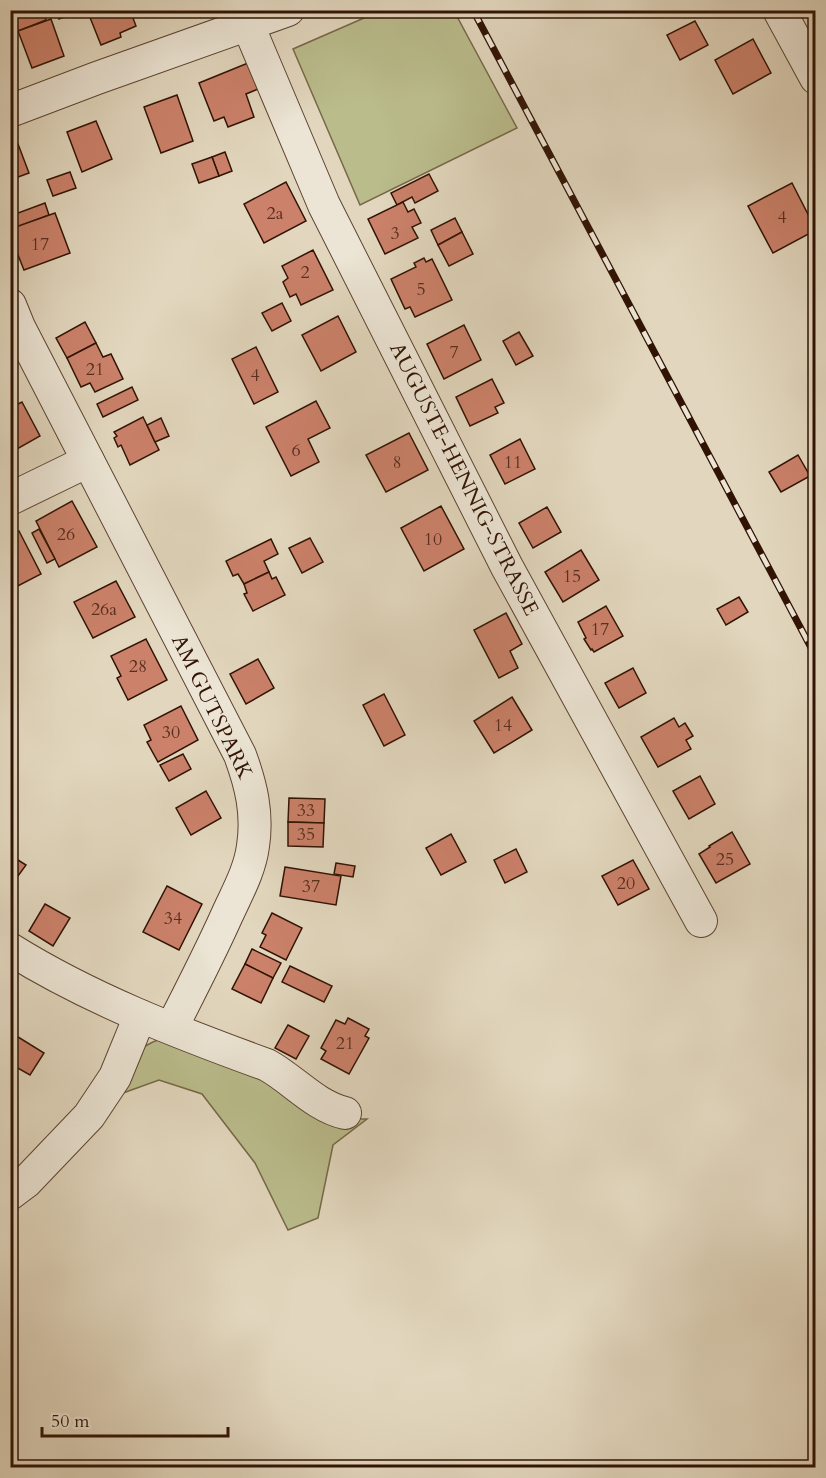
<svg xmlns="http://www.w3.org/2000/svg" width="826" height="1478" font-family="Cardo,serif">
<rect width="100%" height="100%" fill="#e2d7be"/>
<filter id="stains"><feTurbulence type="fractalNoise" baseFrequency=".00333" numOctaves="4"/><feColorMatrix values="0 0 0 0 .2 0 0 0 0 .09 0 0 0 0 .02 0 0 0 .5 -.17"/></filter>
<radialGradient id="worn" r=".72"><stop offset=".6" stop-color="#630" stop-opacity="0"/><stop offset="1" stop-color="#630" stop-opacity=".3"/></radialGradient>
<g fill="#babc8c" stroke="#766848" stroke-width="1.5">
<polygon points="380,11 454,11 517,128 360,205 293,49"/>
<path d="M160,1039L278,1083L334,1119H367L333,1145L318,1218L288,1230L255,1163L202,1094L159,1080L123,1093C130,1063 128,1051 160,1039Z"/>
</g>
<g fill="#cb816a" stroke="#311304" stroke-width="1.5">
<polygon points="10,10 43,10 46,20 13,33 10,27"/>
<polygon points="56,10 82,10 59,19"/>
<polygon points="87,10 130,10 136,26 120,33 121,37 101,45"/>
<polygon points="160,10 181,10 162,17"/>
<polygon points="51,19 64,56 32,68 18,31"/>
<polygon points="695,21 708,45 680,60 667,35"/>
<polygon points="753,39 771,73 733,94 715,60"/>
<polygon points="248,63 258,89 246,94 254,117 228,127 224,117 214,121 199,83"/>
<polygon points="177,95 193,141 161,153 144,107"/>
<polygon points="96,121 112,159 82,172 67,132"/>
<polygon points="18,144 29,173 10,180 10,147"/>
<polygon points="225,152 232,171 219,176 212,157"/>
<polygon points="212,157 219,176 199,183 192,164"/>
<polygon points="70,172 76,188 53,196 47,180"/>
<polygon points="429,174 438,191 415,203 412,197 397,205 391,193"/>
<polygon points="286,182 306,221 264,243 244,204"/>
<polygon points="792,183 816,230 773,253 748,206"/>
<polygon points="403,202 408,212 414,209 421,223 412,227 418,238 385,254 368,219"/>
<polygon points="45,203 49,215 12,229 10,216"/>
<polygon points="55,213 70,253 24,270 10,235 10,229"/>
<polygon points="455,218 462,232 438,245 431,230"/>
<polygon points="462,232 473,254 449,266 438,245"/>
<polygon points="313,250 333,290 301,305 296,294 290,297 283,282 288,278 282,266"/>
<polygon points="424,258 426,262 432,259 452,300 415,317 410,307 405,309 391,279 416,267 414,263"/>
<polygon points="282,303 291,321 272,331 262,313"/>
<polygon points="338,316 356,352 321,371 302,335"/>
<polygon points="85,322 96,343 67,358 56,338"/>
<polygon points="464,325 481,360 444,379 427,344"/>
<polygon points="519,332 533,356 516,365 503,341"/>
<polygon points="96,343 103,357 111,354 123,379 95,392 90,383 81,387 67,358"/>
<polygon points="256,347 278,392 254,404 232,359"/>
<polygon points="492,379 504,403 495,407 498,413 470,426 456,397"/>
<polygon points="132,387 138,400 103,417 97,404"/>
<polygon points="316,401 330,428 308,439 319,462 291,476 266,427"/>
<polygon points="22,402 40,436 10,453 10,408"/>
<polygon points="143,417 159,450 130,465 121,445 118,447 114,438 117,436 114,432"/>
<polygon points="161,418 169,436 155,442 147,425"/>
<polygon points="409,433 428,470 386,492 366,455"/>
<polygon points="520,439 535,469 505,484 490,455"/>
<polygon points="798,455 810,476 781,492 769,472"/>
<polygon points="72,501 97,547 59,567 36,521"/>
<polygon points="441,506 464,549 424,571 401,528"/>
<polygon points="547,507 561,532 533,548 519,523"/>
<polygon points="39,529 55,559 47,563 32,533"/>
<polygon points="19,531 41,574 10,590 10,535"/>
<polygon points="310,538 323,562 302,573 289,548"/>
<polygon points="271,539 278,554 264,561 269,572 244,584 238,574 233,576 226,561"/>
<polygon points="581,550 599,580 563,602 545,572"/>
<polygon points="269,572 272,579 276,577 285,595 253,611 244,594 247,593 244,584"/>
<polygon points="116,581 135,617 93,638 74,602"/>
<polygon points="739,597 748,612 726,625 717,609"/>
<polygon points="606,606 623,636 594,652 592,649 591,650 584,639 586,638 578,622"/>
<polygon points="506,613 522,644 510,651 518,668 499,678 474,630"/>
<polygon points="146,639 167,680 128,700 117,678 121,676 111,656"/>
<polygon points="258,659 274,688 246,704 230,674"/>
<polygon points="633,668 646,693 619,708 605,683"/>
<polygon points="384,694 405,735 384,746 363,705"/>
<polygon points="512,697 532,730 494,753 474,721"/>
<polygon points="181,706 198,740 158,762 147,742 151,740 144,725"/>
<polygon points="674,718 679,727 685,723 693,736 686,740 691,749 658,767 641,737"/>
<polygon points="183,754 191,769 169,781 160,765"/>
<polygon points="700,776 715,804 689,819 673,791"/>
<polygon points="206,791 221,818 191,835 176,808"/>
<polygon points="289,798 325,799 324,823 288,822"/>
<polygon points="288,822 324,823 323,847 288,846"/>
<polygon points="732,832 750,864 716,883 699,854 710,847 709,846"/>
<polygon points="451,834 466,862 441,875 426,848"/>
<polygon points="516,849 527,872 505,883 494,860"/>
<polygon points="10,855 26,865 10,887"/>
<polygon points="633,860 649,889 618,905 602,876"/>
<polygon points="336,863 355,866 353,877 334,874"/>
<polygon points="285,867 341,876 336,905 280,896"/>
<polygon points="167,886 202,904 179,950 143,932"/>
<polygon points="45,904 70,918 53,946 29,931"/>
<polygon points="272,913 302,928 286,960 260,947 266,935 262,933"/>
<polygon points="252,949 281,963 273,978 245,964"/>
<polygon points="245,964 273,978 261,1003 232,989"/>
<polygon points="290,966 332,986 324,1002 282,982"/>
<polygon points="348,1018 369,1029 365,1036 369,1038 349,1074 321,1059 326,1051 321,1048 336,1020 345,1024"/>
<polygon points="288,1025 309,1036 296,1059 275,1048"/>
<polygon points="10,1032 44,1053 30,1075 16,1067 10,1076"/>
</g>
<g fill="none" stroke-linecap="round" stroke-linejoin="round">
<defs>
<g id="minor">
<polyline points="779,10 816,78"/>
<polyline points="248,25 324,205 507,567 701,921"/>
<polyline points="10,111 97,78 288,10"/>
<path d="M10,305L19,327L240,755C251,785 258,813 253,846C250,870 237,893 227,915C210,953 191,990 172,1027"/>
<polyline points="10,499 88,461"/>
<path d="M10,949C90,999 179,1033 267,1065C294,1080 315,1106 345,1113"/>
<polyline points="10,1194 26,1182 89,1116 115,1077 140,1016"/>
</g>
</defs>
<use href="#minor" stroke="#5d4432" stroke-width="34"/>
<use href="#minor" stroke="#ece5d5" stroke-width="32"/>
<defs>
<polyline id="rail" points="473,10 816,657"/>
</defs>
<use href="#rail" stroke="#311304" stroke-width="7"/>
<use href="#rail" stroke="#ece5d5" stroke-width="4.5" stroke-dasharray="14" stroke-linecap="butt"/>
</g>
<g text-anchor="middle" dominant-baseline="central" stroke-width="6" stroke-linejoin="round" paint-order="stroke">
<g font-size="18" fill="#582e1e">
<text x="275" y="213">2a</text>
<text x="782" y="217">4</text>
<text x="395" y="233">3</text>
<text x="40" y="244">17</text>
<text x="305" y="272">2</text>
<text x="421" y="289">5</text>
<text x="454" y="352">7</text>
<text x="95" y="369">21</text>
<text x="255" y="375">4</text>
<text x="296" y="450">6</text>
<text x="397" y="462">8</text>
<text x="513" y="462">11</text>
<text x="66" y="534">26</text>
<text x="433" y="539">10</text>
<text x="572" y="576">15</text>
<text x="104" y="609">26a</text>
<text x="600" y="629">17</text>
<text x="138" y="666">28</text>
<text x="503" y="725">14</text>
<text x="171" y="732">30</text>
<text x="306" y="810">33</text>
<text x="306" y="834">35</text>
<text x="725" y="859">25</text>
<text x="626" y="883">20</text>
<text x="311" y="886">37</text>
<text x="173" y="918">34</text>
<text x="345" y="1043">21</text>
</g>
<g font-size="21" fill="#311304" stroke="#ece5d5">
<text transform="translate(464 479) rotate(63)">AUGUSTE-HENNIG-STRASSE</text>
<text transform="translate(212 707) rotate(64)">AM GUTSPARK</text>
</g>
</g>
<rect width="826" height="1478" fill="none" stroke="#e2d7be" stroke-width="36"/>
<rect x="12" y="12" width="802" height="1454" fill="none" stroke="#311304" stroke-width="3"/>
<rect x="18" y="18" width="790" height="1442" fill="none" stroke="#311304" stroke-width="1.5"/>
<path d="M42 1427v9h186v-9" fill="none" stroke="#311304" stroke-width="3"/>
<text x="51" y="1427" font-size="18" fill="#311304" stroke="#ece5d5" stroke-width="4.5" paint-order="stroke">50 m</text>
<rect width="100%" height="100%" filter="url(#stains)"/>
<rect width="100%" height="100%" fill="url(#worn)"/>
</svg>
